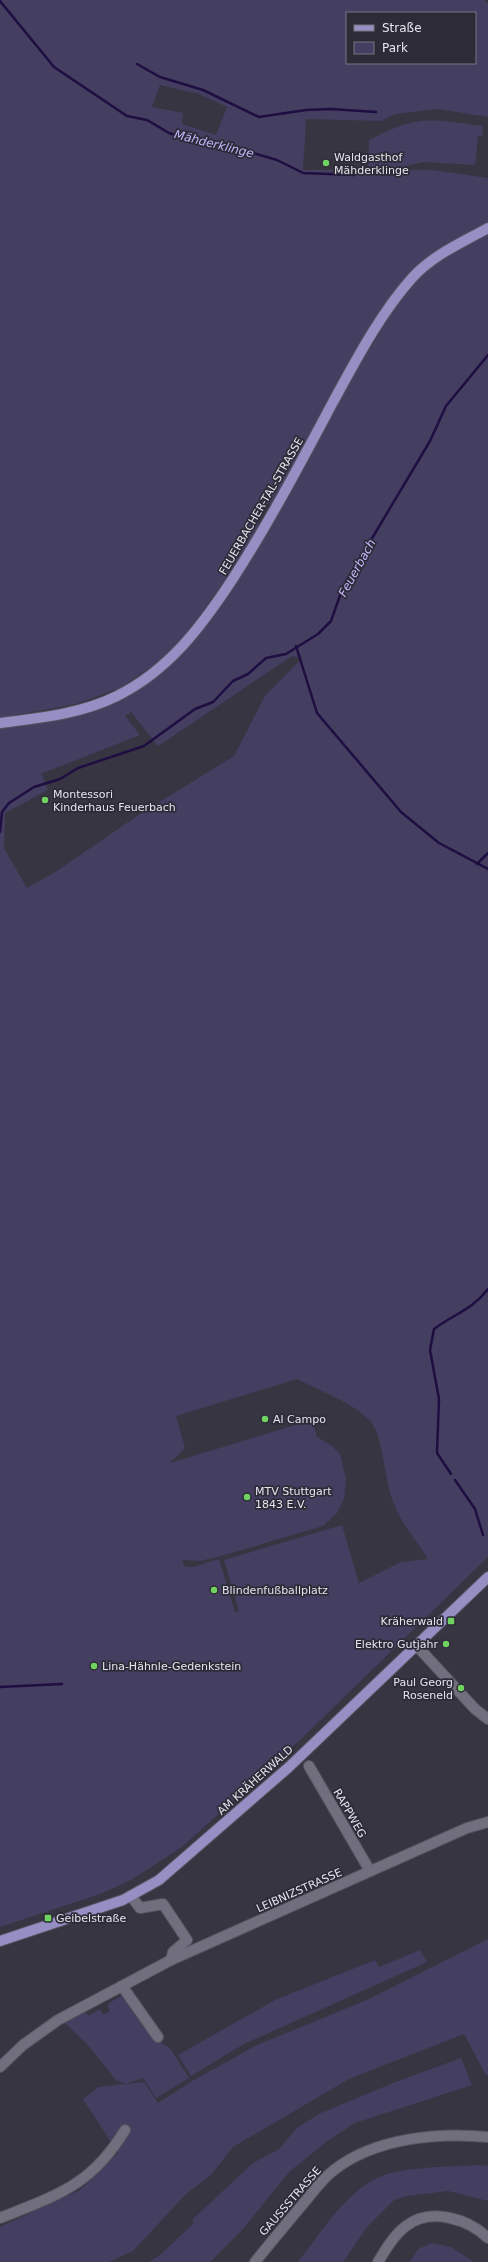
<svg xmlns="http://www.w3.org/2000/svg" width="488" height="2262" font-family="'DejaVu Sans',sans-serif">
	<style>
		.green { fill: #443e60; fill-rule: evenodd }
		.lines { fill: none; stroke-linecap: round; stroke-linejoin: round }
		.stream { stroke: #1e0e42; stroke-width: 2.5 }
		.minor-casing { stroke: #56545f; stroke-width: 12 }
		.major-casing { stroke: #56545f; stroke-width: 12 }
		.minor { stroke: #716f7e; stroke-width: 10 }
		.major { stroke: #978ec4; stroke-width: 10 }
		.poi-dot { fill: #70d35f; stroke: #2d2b38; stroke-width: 1.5 }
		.labels { text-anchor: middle; stroke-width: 3.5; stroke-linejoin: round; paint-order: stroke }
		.poi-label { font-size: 11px; fill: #e5e5ed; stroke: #2d2b38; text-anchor: start }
		.street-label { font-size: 11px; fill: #e5e5ed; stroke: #2d2b38 }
		.water-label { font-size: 12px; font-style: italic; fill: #c2b7fd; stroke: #2d2b38 }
	</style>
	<rect width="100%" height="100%" fill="#373542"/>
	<g class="green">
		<path d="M0 0H484L488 3V117L438 109 395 114 381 121 306 119 303 170H368L369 140C418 114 431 119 483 126L482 136H478L475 165 424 162 388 170H432L488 178V222L436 251 410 275 273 503 257 506 253 516 260 526 235 566 175 650 154 665 120 688 76 704 0 718ZM347 13H475V63H347ZM160 85 199 94 227 107 216 135 182 124 183 113 152 107Z"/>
		<path d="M488 232V1557L300 1740 182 1847 131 1880 100 1894 0 1927V726C40 720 88 718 125 698 146 686 164 669 182 653L393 311 415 281 441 258ZM292 656 302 658 265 696 234 756 140 814 57 871 27 888 4 848 5 813 48 790 42 774 28 779 140 735 125 716 131 712 158 746ZM297 1379C318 1390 356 1404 371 1422 384 1439 384 1482 394 1504 401 1523 417 1541 428 1559L401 1562 359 1583 342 1525 224 1560 239 1611 235 1612 219 1559 193 1567H185L182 1560 200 1561 221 1556 323 1526 337 1513 344 1499 346 1479 340 1454 332 1446 317 1437 312 1420 170 1463 185 1448 176 1416Z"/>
		<polygon points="488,1939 488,2074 486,2075 464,2034 349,2079 233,2147 211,2175 186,2194 133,2251 109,2262 0,2262 0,2227 80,2190 118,2153 83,2099 99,2087 144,2082 158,2103 192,2081 257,2045 367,2000"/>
		<polygon points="420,1950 427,1962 244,2044 191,2076 178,2055 275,2000 375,1960 379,1967"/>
		<polygon points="123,1995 161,2043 170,2048 189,2078 156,2098 143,2078 126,2084 116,2080 88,2045 65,2023 86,2012 88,2016 100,2009 103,2015 110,2011 107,2006 109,2005 109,2003"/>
		<polygon points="461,2058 472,2085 355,2123 329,2140 289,2172 243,2229 210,2262 149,2262 160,2255 194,2223 192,2220 253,2163 279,2149 297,2128 319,2114 393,2083"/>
		<path d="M479 2165 488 2166V2201L448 2191 407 2196 394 2200 367 2227 343 2262H298C321 2233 343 2195 377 2178 402 2166 451 2167 479 2165Z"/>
		<polygon points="432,2243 451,2247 474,2262 410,2262 418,2249"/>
	</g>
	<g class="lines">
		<g class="stream">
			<polyline points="0,1 54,67 127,116 147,120 169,133 192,140 223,144 277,160 303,173 354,175"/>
			<polyline points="137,64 160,77 203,90 259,117 306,110 331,109 376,112"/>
			<polyline points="296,646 317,713 401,812 439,843 488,869"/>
			<polyline points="0,832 2,812 9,803 34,787 60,779 78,768 144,746 195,709 213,702 233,681 248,674 266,658 286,654 318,634 331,621 343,587 430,441 446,406 488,355"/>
			<polyline points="477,864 488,853"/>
			<path d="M451 1474 437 1453 439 1399 430 1350 434 1329C454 1314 472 1310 488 1289"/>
			<polyline points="455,1480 475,1509 483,1535"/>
			<polyline points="0,1687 62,1684"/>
		</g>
		<g class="minor-casing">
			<g id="minor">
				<polyline points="416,1645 475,1709 488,1719"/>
				<polyline points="309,1766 370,1871"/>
				<polyline points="131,1896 140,1908 163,1904 187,1940 173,1952 171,1960"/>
				<polyline points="122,1986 158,2037"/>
				<polyline points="0,2067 23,2045 58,2020 171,1960 467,1828 488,1822"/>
				<path d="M0 2218C57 2195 91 2186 125 2130"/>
				<path d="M255 2262C271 2242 287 2223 303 2204 313 2192 322 2179 334 2170 375 2138 438 2132 488 2137"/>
				<path d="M378 2262C386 2249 394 2235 406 2226 431 2207 468 2219 488 2238"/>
			</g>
		</g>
		<g class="major-casing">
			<g id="major">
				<path d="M0 723C39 718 81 714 117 696 169 670 201 627 232 580 269 523 301 462 333 402 356 360 380 314 412 278 433 255 461 243 488 228"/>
				<polyline points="0,1941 123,1900 159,1880 289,1767 488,1577"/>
			</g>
		</g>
		<use href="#minor" class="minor"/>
		<use href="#major" class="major"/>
	</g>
	<g class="poi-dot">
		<circle cx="326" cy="163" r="4"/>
		<circle cx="45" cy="800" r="4"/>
		<circle cx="265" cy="1419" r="4"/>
		<circle cx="247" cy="1497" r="4"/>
		<circle cx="214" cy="1590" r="4"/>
		<rect x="447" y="1617" width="8" height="8" rx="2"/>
		<circle cx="446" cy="1644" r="4"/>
		<circle cx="94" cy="1666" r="4"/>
		<circle cx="461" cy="1688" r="4"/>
		<rect x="44" y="1914" width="8" height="8" rx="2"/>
	</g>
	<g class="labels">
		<g class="poi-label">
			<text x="334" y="161">Waldgasthof<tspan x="334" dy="13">Mähderklinge</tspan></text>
			<text x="53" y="798">Montessori<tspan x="53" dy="13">Kinderhaus Feuerbach</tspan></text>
			<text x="273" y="1423">Al Campo</text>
			<text x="255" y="1495">MTV Stuttgart<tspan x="255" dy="13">1843 E.V.</tspan></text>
			<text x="222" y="1594">Blindenfußballplatz</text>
			<text x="443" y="1625" text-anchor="end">Kräherwald</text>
			<text x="438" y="1648" text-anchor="end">Elektro Gutjahr</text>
			<text x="102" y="1670">Lina-Hähnle-Gedenkstein</text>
			<text x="453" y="1686" text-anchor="end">Paul Georg<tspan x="453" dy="13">Roseneld</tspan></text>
			<text x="56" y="1922">Geibelstraße</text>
		</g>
		<g class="street-label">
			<text transform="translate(261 506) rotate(-60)" y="4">FEUERBACHER-TAL-STRASSE</text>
			<text transform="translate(255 1780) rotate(-42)" y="4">AM KRÄHERWALD</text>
			<text transform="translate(350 1813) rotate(60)" y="4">RAPPWEG</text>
			<text transform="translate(299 1890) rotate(-24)" y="4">LEIBNIZSTRASSE</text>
			<text transform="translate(290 2201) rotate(-49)" y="4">GAUSSSTRASSE</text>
		</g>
		<g class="water-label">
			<text transform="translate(214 144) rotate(14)" y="4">Mähderklinge</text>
			<text transform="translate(357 568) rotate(-61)" y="4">Feuerbach</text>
		</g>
	</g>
	<rect x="346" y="12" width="130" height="52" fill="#2d2b38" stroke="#777580"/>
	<rect x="354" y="25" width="20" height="6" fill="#978ec4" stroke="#777580"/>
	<text x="382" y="32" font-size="12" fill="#e5e5ed">Straße</text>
	<rect x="354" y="42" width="20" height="12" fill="#443e60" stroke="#777580"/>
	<text x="382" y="52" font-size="12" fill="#e5e5ed">Park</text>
</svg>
